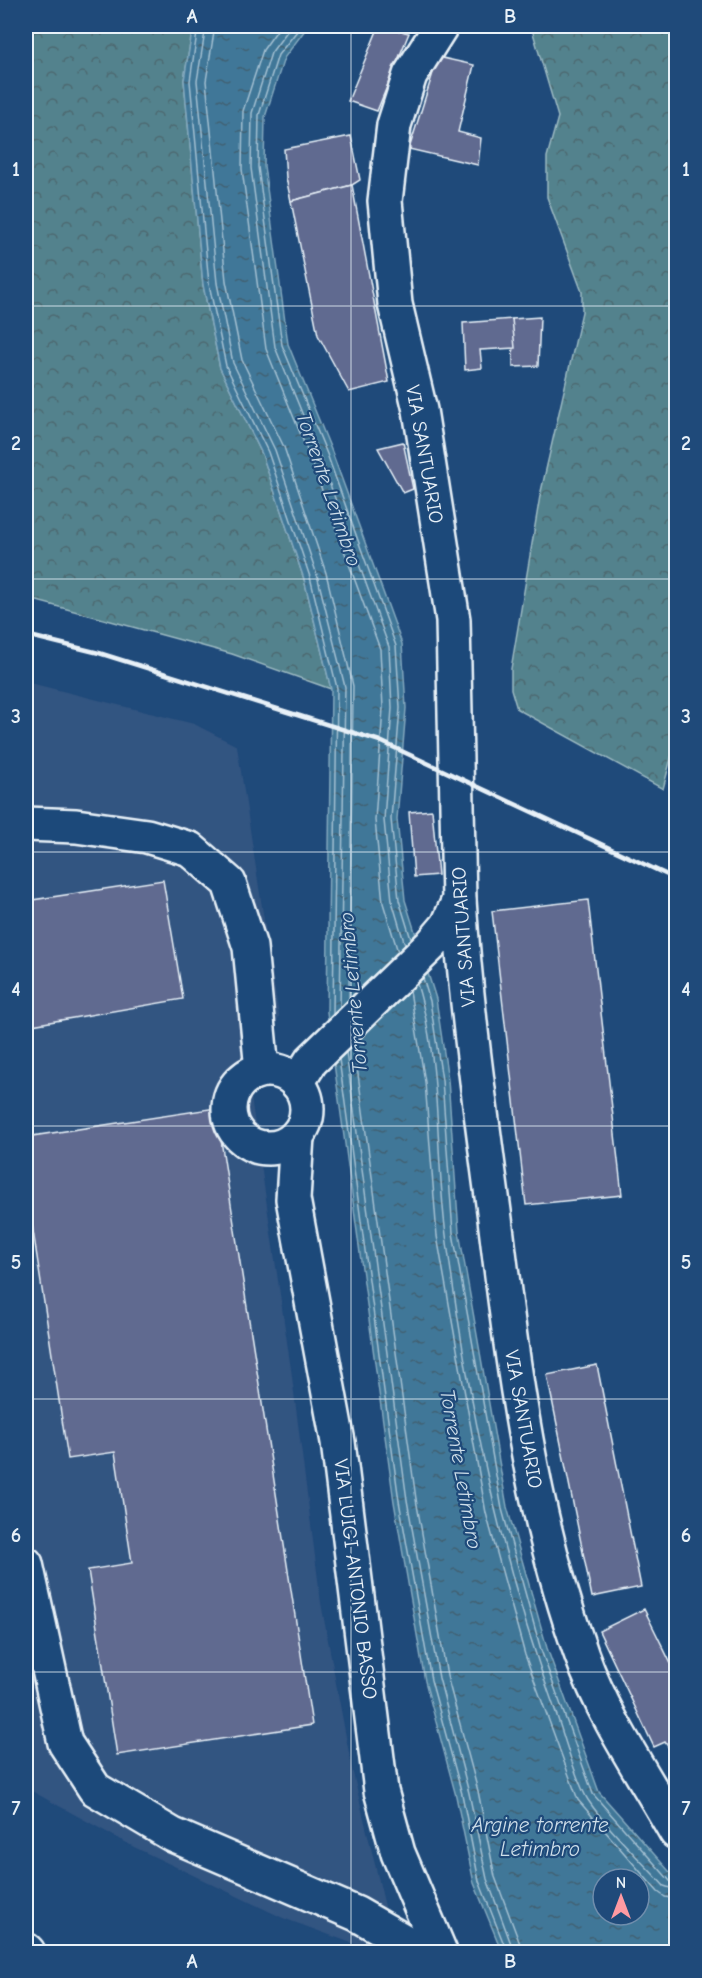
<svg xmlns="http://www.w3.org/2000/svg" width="702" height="1978" font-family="'Comic Neue',sans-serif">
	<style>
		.built { fill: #335481 }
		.forest { fill: url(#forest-crowns); stroke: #9dbac2; stroke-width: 1.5 }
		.water { fill: url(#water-ripples); stroke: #83a8be; stroke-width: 1.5; fill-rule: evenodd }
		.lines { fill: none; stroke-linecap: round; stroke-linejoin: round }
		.shore { stroke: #a4c0d2; stroke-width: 1.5 }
		.building { fill: #616a90; stroke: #e8f1f8; stroke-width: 1.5 }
		.minor-casing { stroke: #e8f1f8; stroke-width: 38 }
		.major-casing { stroke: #e8f1f8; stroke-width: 38 }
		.minor { stroke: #1f4a7a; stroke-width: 33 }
		.major { stroke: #1f4a7a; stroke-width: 33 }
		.rail { stroke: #e8f1f8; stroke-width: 4.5 }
		.grid { fill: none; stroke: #e8f1f8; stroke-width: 1.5; stroke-opacity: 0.55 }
		.labels { text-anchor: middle; stroke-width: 4.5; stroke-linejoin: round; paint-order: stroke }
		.street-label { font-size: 20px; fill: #e8f1f8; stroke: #1f4a7a }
		.water-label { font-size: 21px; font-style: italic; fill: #cfdfea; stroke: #1f4a7a }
		.neatline { fill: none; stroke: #e8f1f8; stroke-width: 2 }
		.grid-label { font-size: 20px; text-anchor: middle; font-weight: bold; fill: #e8f1f8 }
	</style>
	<defs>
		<pattern id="forest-crowns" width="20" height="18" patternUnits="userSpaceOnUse" patternTransform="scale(1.5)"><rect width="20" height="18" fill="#52828d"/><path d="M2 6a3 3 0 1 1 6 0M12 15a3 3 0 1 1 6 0" fill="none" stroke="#4d686f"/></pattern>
		<pattern id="water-ripples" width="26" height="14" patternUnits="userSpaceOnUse" patternTransform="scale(1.5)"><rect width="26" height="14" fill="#3f7798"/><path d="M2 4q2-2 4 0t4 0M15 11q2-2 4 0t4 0" fill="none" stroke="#426071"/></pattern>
	</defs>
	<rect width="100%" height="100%" fill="#1f4a7a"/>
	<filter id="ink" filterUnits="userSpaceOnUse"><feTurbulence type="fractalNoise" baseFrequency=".0167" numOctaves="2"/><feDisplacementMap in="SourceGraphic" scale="12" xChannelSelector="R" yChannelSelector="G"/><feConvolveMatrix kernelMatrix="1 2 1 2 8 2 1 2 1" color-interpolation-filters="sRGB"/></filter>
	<g filter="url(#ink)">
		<polygon class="built" points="26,682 194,724 237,746 279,1016 251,1097 291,1369 321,1603 352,1769 396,1952 376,1952 283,1918 134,1847 28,1789 26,1783"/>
		<g class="forest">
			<polygon points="26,26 193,26 184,80 203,285 220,368 262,454 304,579 331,689 232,654 26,598"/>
			<polygon points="531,26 676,26 676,739 663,789 517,709 511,689 511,669 540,496 582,312 582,292 547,197 547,157 558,117"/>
		</g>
		<path class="water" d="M193 26H308L284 58 265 117 264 166 288 344 332 452 402 644 406 708 397 819 405 900 436 999 448 1080 459 1232 507 1507 547 1648 599 1792 676 1879V1952H502L474 1883 456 1796 425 1681 394 1502 327 1012 331 689 304 579 262 454 220 368 203 285 184 80ZM603 1879H639V1915H603Z"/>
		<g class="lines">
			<g class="shore">
				<polyline points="198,26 190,81 209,284 226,366 268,452 310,577 337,688 333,1015"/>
				<polyline points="206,26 197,81 217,283 233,363 275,450 317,575 345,687 340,1008"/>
				<polyline points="215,26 206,81 226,281 242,360 284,447 326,573 353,686 349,999"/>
				<polyline points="280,26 263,50 243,111 242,169 266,349 311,460 380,649 383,708 375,820 383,903 398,952"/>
				<polyline points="291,26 271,53 252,113 251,168 275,347 320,457 389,647 392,708 384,820 392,901 405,945"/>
				<polyline points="301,26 278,55 259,115 258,167 282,345 327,454 396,646 400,708 391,819 399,900 411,939"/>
				<polyline points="423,978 430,1001 442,1080 453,1233 502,1509 541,1650 593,1794 670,1881 676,1883"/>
				<path d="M417 984C442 1065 435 1152 446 1235 467 1396 499 1557 555 1710 563 1732 576 1782 588 1800 609 1831 639 1858 664 1886L676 1890"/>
				<polyline points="410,991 425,1082 437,1236 486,1513 525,1655 578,1800 658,1892 665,1897 676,1899"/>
				<polyline points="354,1045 416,1499 447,1676 478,1791 495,1877 523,1952"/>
				<polyline points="346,1052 407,1500 439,1678 469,1793 487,1879 514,1952"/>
				<polyline points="339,1059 399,1501 431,1680 462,1794 479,1881 507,1952"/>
			</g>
		</g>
		<g class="building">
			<polygon points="379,26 409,33 377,111 348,101"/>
			<polygon points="438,57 474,65 458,132 481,138 478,165 409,149"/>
			<polygon points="351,136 360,180 352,185 291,201 286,178 284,149"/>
			<polygon points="352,185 389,382 349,392 318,335 291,201"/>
			<polygon points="540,317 538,366 513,367 512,319"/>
			<polygon points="512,319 515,348 480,350 482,368 465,370 463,323"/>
			<polygon points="403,442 413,489 403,493 378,448"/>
			<polygon points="432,810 438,875 414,877 409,812"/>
			<polygon points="163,880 183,999 26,1026 26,901"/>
			<polygon points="588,900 622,1195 526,1205 492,911"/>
			<polygon points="216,1108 312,1725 117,1755 88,1570 132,1563 115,1452 68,1459 26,1185 26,1137"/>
			<polygon points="597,1365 641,1587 592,1597 547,1375"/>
			<polygon points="644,1609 676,1674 676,1759 665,1742 654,1747 599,1631"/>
		</g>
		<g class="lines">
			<g class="minor-casing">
				<g id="minor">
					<polyline points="26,824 76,826 147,836 190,849 229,883 250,947 262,1070"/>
					<path d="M459 900C466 1007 481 1113 495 1219 513 1367 531 1515 582 1656 604 1718 644 1775 676 1832"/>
					<polyline points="26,1564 65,1743 95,1789 173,1835 357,1914 423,1952"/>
					<polyline points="26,1950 28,1952"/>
				</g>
			</g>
			<g class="major-casing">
				<g id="major">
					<circle cx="268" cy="1109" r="39"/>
					<polyline points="297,1083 311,1061 431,945 448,925 459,900 453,620 420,410 395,304 385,201 394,125 410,75 441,26"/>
					<polyline points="297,1136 293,1199 338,1442 381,1791 398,1853 440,1952"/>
				</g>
			</g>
			<use href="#minor" class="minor"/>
			<use href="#major" class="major"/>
			<polyline class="rail" points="26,635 99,653 380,741 676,879"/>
		</g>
	</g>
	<path class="grid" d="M351 26V1952M26 306H676M26 579H676M26 852H676M26 1126H676M26 1399H676M26 1672H676"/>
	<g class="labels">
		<g class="street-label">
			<text transform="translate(425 454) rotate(80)" y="7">VIA SANTUARIO</text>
			<text transform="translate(463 937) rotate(-94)" y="7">VIA SANTUARIO</text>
			<text transform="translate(524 1419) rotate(80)" y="7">VIA SANTUARIO</text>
			<text transform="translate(356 1579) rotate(83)" y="7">VIA LUIGI ANTONIO BASSO</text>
		</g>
		<g class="water-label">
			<text transform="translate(329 489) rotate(71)" y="7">Torrente Letimbro</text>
			<text transform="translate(353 993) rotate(-95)" y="7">Torrente Letimbro</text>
			<text transform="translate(461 1469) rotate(80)" y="7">Torrente Letimbro</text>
			<text x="540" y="1832">Argine torrente<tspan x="540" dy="24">Letimbro</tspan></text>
		</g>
	</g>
	<rect width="702" height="1978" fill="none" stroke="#1f4a7a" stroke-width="66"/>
	<g transform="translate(621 1897)"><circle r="28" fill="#1f4a7a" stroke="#6f8dac" stroke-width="1.5"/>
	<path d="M0-4.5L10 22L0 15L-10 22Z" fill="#ff9aa2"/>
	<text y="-9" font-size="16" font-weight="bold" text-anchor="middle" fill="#e8f1f8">N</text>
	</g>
	<rect x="33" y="33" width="636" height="1912" class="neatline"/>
	<g class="grid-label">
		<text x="192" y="23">A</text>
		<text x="510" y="23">B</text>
		<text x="16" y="176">1</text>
		<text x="686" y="176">1</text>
		<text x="16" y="450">2</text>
		<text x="686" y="450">2</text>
		<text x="16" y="723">3</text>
		<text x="686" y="723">3</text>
		<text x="16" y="996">4</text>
		<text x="686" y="996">4</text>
		<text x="16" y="1269">5</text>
		<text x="686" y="1269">5</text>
		<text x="16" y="1542">6</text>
		<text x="686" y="1542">6</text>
		<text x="16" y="1815">7</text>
		<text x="686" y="1815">7</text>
		<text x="192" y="1968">A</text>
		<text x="510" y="1968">B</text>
	</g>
</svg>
